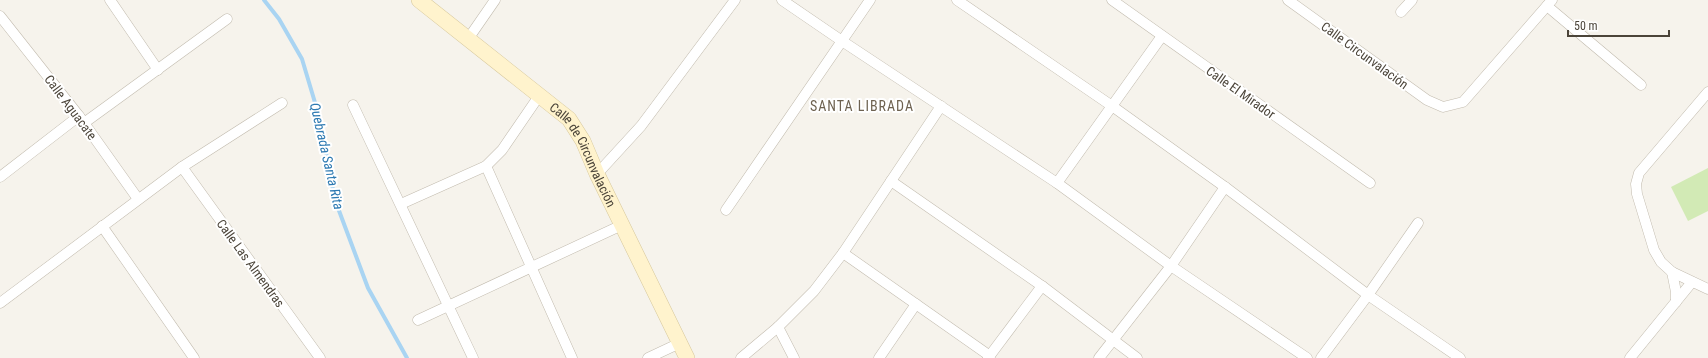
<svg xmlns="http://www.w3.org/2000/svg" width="1708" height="358" font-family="'Roboto Condensed',sans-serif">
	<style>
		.green { fill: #d2eab5 }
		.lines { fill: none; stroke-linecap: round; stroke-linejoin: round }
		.stream { stroke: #a9d4f2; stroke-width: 4 }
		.street-casing { stroke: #c2bbae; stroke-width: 11 }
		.secondary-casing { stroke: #d6c79b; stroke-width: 16 }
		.street { stroke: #fff; stroke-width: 10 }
		.secondary { stroke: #fff3cd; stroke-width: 15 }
		.labels { text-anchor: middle; stroke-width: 4; stroke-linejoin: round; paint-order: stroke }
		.street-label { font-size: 13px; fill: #4b4439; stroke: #fff }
		.neighbourhood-label { font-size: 14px; letter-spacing: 1px; fill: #6e6250; stroke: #fff }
		.water-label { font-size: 14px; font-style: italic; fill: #2e7ab2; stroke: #fff }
	</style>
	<rect width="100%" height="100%" fill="#f6f3ec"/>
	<polygon class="green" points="1708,168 1708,211 1688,221 1671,187"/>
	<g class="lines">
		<polyline class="stream" points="264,0 279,19 302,59 319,116 335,200 368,288 407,358"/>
		<g class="street-casing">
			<g id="street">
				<polyline points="110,0 158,70"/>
				<polyline points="782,0 842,41 1057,183 1171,266 1307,358"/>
				<polyline points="957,0 1112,106 1225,187 1368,295 1460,358"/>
				<polyline points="1112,0 1370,183"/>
				<polyline points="1288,0 1427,100 1443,107 1463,102 1552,0"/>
				<polyline points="1547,6 1641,85"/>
				<polyline points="1401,12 1412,0"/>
				<polyline points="0,16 79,116 138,199"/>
				<polyline points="468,39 495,0"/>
				<polyline points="1708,92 1639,173 1636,184 1637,194 1654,250 1661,262 1672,272 1708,289"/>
				<polyline points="353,105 473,358"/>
				<polyline points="84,123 227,19"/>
				<polyline points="486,166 572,358"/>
				<polyline points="182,167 320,358"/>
				<polyline points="597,174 641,126 735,0"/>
				<polyline points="0,177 79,116"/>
				<polyline points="891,181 1042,286 1137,358"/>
				<polyline points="1057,183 1162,36"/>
				<polyline points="401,204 486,166 502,150 539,96"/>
				<polyline points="726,210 870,0"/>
				<polyline points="102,226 194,358"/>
				<polyline points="843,253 990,356"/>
				<polyline points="1672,272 1676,292 1676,302"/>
				<polyline points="0,303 182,167 282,103"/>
				<polyline points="418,320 622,225"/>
				<polyline points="778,327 794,358"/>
				<polyline points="648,358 680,343"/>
				<polyline points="741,358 778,327 814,291 843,253 941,106"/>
				<polyline points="879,358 916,304"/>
				<polyline points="988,358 1042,286"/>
				<polyline points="1099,358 1171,266 1225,187"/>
				<polyline points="1321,358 1368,295 1418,223"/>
				<polyline points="1630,358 1692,282"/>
			</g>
		</g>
		<g class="secondary-casing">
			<g id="secondary">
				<path id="s1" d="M419 0 569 119 583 141 597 174 687 358"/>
			</g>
		</g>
		<use href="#street" class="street"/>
		<use href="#secondary" class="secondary"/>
	</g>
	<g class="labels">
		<g class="street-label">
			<text transform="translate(1365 55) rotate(36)" y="5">Calle Circunvalación</text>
			<text transform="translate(1241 92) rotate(35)" y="5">Calle El Mirador</text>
			<text transform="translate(71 107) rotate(53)" y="5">Calle Aguacate</text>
			<text dy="5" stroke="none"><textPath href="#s1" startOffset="229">Calle de Circunvalación</textPath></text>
			<text transform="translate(251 263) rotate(54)" y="5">Calle Las Almendras</text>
		</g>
		<g class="neighbourhood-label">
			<text x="862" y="111">SANTA LIBRADA</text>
		</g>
		<g class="water-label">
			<text transform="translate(327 156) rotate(77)" y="5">Quebrada Santa Rita</text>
		</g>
	</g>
	<path d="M1568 30v6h101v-6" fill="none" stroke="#4b4439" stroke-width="2"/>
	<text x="1574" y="30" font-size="12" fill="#4b4439" stroke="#ffffff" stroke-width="3" paint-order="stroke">50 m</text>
</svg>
